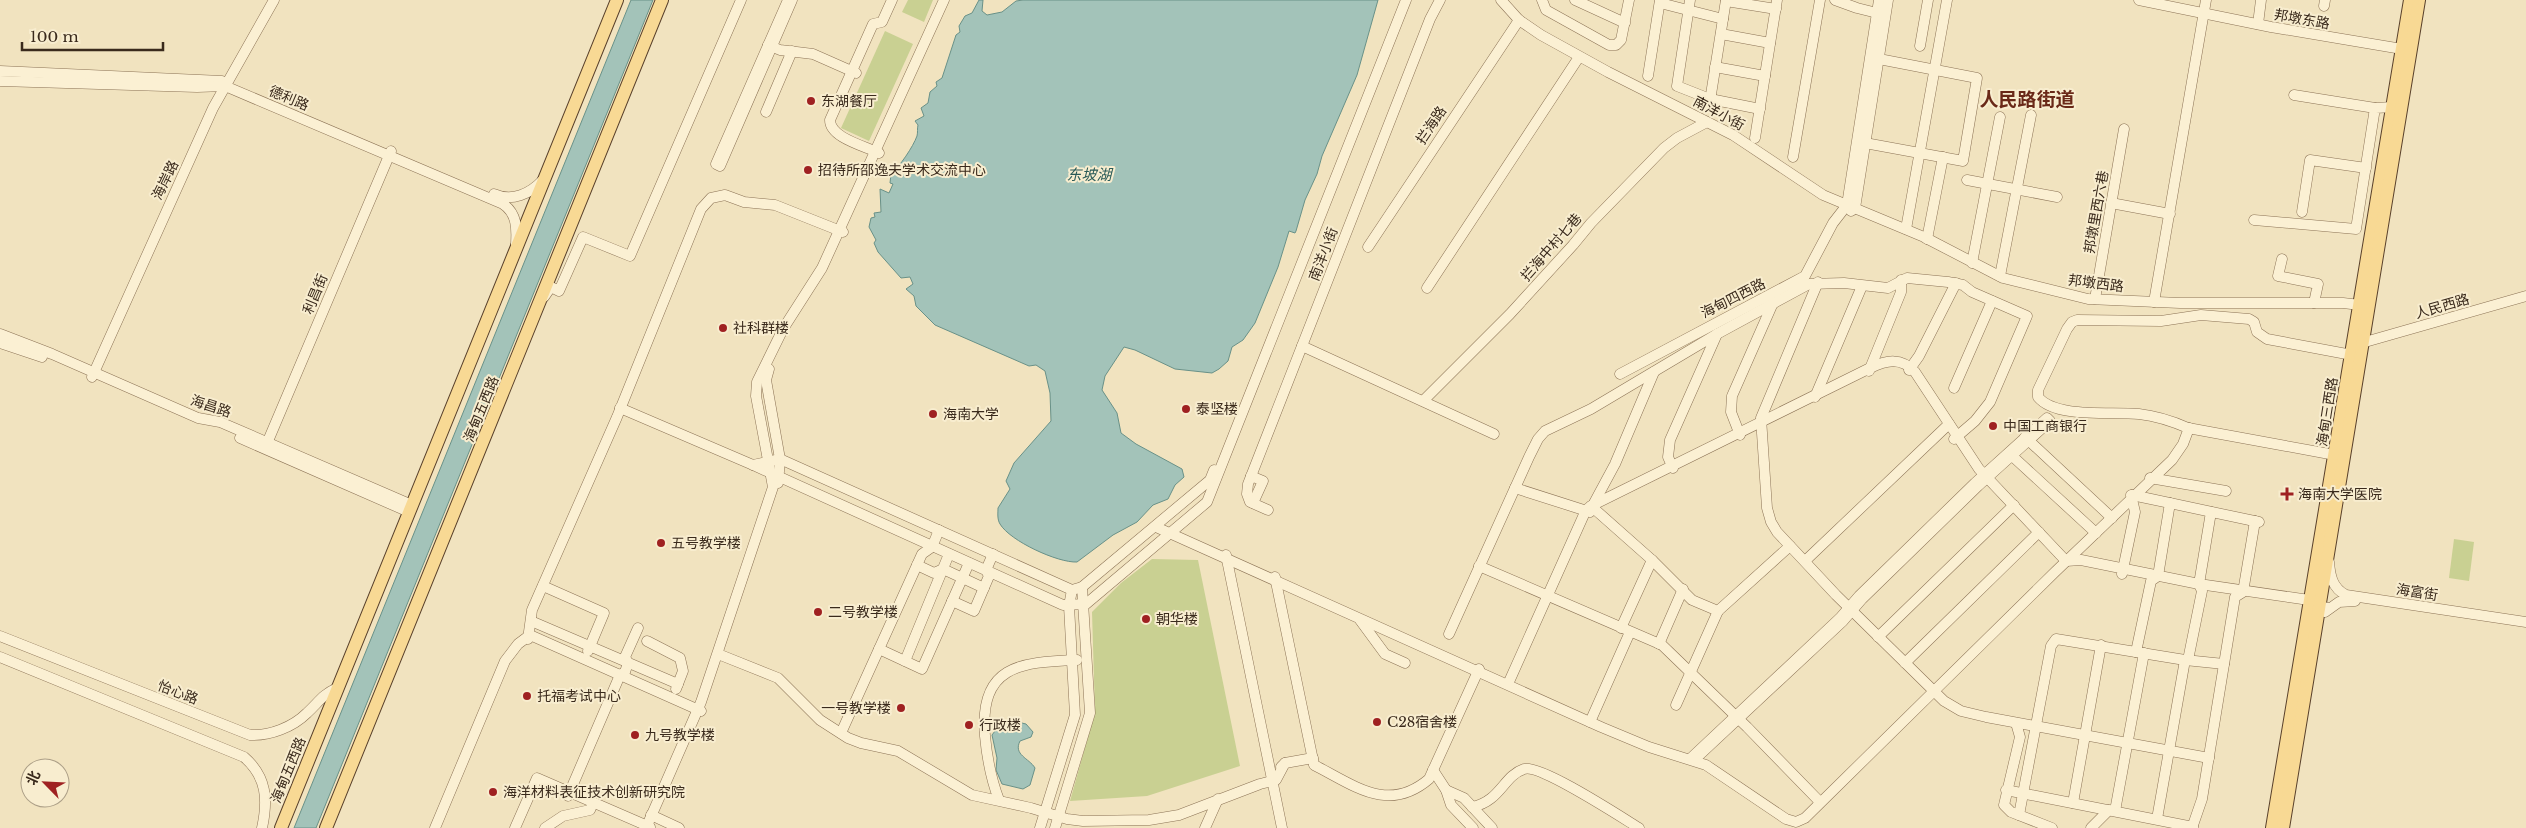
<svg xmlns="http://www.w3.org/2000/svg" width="2526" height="828" font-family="'Libre Baskerville','Noto Sans SC',serif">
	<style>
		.green { fill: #c9d092 }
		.water { fill: #a3c3b9; stroke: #699188 }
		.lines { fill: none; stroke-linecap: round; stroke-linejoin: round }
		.minor-casing { stroke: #8c7356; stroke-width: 11 }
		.major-casing { stroke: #59402b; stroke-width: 14 }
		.minor { stroke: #fbf0d3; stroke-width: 10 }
		.major { stroke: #f8d994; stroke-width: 12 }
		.poi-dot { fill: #9f2121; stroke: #f8edcf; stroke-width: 2 }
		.labels { text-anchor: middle; stroke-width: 4; stroke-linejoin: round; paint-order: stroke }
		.street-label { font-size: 14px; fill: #3a2a1c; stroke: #f8edcf }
		.poi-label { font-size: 14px; fill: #3a2a1c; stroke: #f8edcf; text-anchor: start }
		.water-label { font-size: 15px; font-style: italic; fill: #2a5b58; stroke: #f8edcf }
		.district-label { font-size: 19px; font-weight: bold; fill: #6a2918; stroke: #f8edcf }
	</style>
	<rect width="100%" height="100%" fill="#f1e3bf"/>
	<g class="green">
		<polygon points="908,0 933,0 924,22 902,12"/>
		<polygon points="885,31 913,44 869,141 841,128"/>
		<polygon points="2454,539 2474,542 2469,581 2449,578"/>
		<polygon points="1152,559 1198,560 1240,766 1147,796 1070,801 1095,712 1092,612 1121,583"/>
	</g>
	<g class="water">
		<polygon points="631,0 653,0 316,828 294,828"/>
		<path d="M979 0H983L982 11 987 15 1002 12 1016 1 1023 0H1378L1357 75 1322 156 1317 174 1305 200 1296 231 1295 233 1289 231 1278 267 1255 323 1243 340 1232 347 1228 361 1219 369 1212 373 1175 369 1135 350 1124 347 1105 376 1102 390 1117 413 1121 433 1136 444 1182 469 1184 477 1175 485 1168 499 1153 505 1137 522 1113 535 1077 562C1058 563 1010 541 1000 524 997 519 998 513 998 508L1010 489 1006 481 1014 463 1051 421 1050 393 1045 371 1036 365 1029 366 935 325 916 306 914 296 906 289 913 284 910 277 901 278 878 252 874 243 876 240 869 227 871 218 875 217 874 213 881 212 880 189 889 193 893 184 890 183 891 174C900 166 913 147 917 136 918 132 917 129 918 125L915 121 924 116 921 108 928 103 930 92 937 86 936 82 942 78 956 35 960 32 959 26 965 16 972 13Z"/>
		<path d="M1009 720 1026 724 1033 732 1031 737 1020 741C1013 755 1029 758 1035 768L1030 785 1023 789 1002 784 996 770 997 758 992 735 998 727Z"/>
	</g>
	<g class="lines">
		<g class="minor-casing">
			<g id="minor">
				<polyline points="788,0 716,164 720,166 792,0"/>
				<polyline points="1501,0 1519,20 1541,35 1608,72 1733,135 1823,195 1924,237 2003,278 2088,299 2180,303 2343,303 2360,305"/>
				<polyline points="1542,0 1546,10 1609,45 1616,45 1621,40 1629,0"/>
				<polyline points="1575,0 1625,23"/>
				<polyline points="1690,0 1677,86 1710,99 1760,109"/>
				<polyline points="1835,0 1857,8 1877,13"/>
				<polyline points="2139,0 2271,27 2402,49"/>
				<polyline points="1726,1 1776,9"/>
				<polyline points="1660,3 1723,19"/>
				<polyline points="2324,6 2325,0"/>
				<polyline points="2258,24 2261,0"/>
				<polyline points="1721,34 1770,43"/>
				<polyline points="768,45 780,50 813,54 856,73"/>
				<polyline points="1920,46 1928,0"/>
				<polyline points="1715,67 1765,76"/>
				<polyline points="0,71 222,81"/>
				<polyline points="1648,76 1660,0"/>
				<path d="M0 81 197 87 225 86 503 204C517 213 517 229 516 244"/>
				<polyline points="2294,95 2375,108"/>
				<polyline points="1709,107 1726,0"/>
				<polyline points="766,112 792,51"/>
				<polyline points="1755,138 1777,0"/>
				<polyline points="1865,143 1963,161 1977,78 1879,59"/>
				<path d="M879 153C865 146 830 138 830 120L873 24 882 22 892 0"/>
				<polyline points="1793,157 1820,0"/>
				<polyline points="1967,180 2057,197"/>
				<path d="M494 194C512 202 530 194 543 180"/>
				<polyline points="2111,203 2170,214"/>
				<polyline points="1851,211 1855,208 1888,0"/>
				<polyline points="2302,212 2310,160 2366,168"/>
				<polyline points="2254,220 2356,229 2375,108 2393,107"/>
				<polyline points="1906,229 1947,0"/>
				<polyline points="1927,239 1943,157"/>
				<polyline points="1368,247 1519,20"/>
				<polyline points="2282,259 2278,276 2318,284 2314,303"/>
				<polyline points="1972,263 2000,117"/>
				<polyline points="2000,276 2031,115"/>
				<polyline points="1818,282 1761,418 1767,508 1771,522 1777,532 1836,595 1944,701 1961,711 1986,717 2209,758"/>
				<polyline points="1427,288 1579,57"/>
				<polyline points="544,297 551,287 559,291 583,237 630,256 741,0"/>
				<polyline points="2095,299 2124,129"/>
				<polyline points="2154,302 2206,0"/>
				<polyline points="0,334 52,354 198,418 220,422 412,505"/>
				<polyline points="2365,342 2526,296"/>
				<polyline points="0,343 42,357"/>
				<polyline points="1302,346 1494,434"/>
				<polyline points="769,369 766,380 780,459 778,483"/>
				<polyline points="1909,370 1919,356 1956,283"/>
				<polyline points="1869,371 1901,292 1901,280"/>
				<polyline points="1620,374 1805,276 1833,223 1847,205 1879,0"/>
				<polyline points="92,377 213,108 274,0"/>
				<polyline points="1954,388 1992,301"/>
				<polyline points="1815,397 1862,286"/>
				<polyline points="1424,400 1510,314 1573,245 1591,223 1664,148 1677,138 1707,122"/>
				<polyline points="620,408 753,465 1063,605 1086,604 1207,502 1406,0"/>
				<polyline points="1740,435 1731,412 1732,396 1773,303"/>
				<polyline points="2025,437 2112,518"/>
				<polyline points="240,438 409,512"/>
				<polyline points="265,448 391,151"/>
				<polyline points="2009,453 2096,533"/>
				<path d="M2335 455 2188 428C2172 421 2157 416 2139 414 2113 411 2056 419 2038 397V390L2067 329 2072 322 2077 320 2161 321 2201 315 2249 319 2254 322 2257 332 2267 339 2352 355"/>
				<polyline points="753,465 780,459 1072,590 1082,587 1210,480 1214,470"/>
				<polyline points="1673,468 1668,457 1670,440 1717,334"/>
				<polyline points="1251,476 1263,481 1253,503"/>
				<polyline points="2150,478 2226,491"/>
				<polyline points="1515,488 1590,512"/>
				<polyline points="2132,495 2259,522"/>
				<polyline points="1594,503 1615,464 1654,372"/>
				<polyline points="1591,506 1652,560 1621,628"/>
				<polyline points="1268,510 1250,502 1247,494 1248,484 1430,19 1440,0"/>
				<polyline points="1156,527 1601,727 1649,747 1706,765 1786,819 1796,822 1805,818 2056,571 2172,460 2183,444 2189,428"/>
				<polyline points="1226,555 1282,828"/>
				<polyline points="1652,560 1692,600 1718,611 1790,546"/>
				<polyline points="1805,561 1949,424"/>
				<path d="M2329 562C2330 575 2332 588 2346 595L2526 622"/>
				<polyline points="917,565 934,573 943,569 984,588"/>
				<polyline points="1479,566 1662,645 1747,727 1820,802"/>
				<polyline points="2122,574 2135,512 2131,495"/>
				<path d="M1275 577 1314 765C1354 785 1388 814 1429 779L1479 669"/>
				<polyline points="543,586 604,613 588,651"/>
				<polyline points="952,601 974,611 989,576 986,570 993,554"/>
				<polyline points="2313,606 2329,608"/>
				<polyline points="2325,612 2339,602 2355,601"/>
				<polyline points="1360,620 1385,654 1405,663"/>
				<polyline points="531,621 678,684"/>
				<polyline points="1449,634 1529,457 1538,439 1545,431 1591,409 1717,334 1809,284 1844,283 1888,288 1907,278 1948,282 1963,285 1972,292 2027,316 1990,402 1975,421 1954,439"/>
				<path d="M0 636 250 735C270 736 293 727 307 713 319 702 322 695 337 688"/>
				<polyline points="1878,637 2014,505"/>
				<polyline points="528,639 532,610 617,417 701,209 711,198 725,195 744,202 775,205 843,232"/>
				<polyline points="647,641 680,658 683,671 676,689"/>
				<polyline points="1659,644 1683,589"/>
				<polyline points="879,649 922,669 969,563"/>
				<polyline points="2136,652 2151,581 2158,576 2170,503"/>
				<polyline points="718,654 778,678 820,720 848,738 861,743 898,751 972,795 1031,808 1067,819 1083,821 1149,820 1179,815 1260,784 1276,780 1285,763"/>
				<path d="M0 657 244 757C267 777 268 800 262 828"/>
				<polyline points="2188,660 2202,591 2199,584 2211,512"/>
				<polyline points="905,661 949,554"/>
				<polyline points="1905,663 2039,532"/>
				<path d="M1508 684 1586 510 1591 506 1870 368C1887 360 1901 357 1915 372L1979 469 2066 561 2081 560 2199 584 2316 601"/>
				<polyline points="1676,705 1718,611"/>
				<polyline points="1590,722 1630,632"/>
				<polyline points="2016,723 2020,737 2004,805 2011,812 2052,828"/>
				<polyline points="841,733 922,554 932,547 939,530"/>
				<polyline points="1690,759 1840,618 1859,596 1975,483 2047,418 2050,421 1978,486 1862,599 1843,621 1694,760"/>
				<polyline points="1281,767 1285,763 1313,758"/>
				<polyline points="1433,770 1446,790 1451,805 1473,828"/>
				<polyline points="1446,790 1464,798 1492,828"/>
				<polyline points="2006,790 2193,827"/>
				<polyline points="568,796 620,675 625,672 628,663 625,657 638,628"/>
				<path d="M999 800C991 779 987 758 985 736 979 666 1019 662 1077 660"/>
				<polyline points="2073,803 2101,645"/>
				<path d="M1472 807C1501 801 1503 776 1524 769 1540 764 1621 817 1639 828"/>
				<polyline points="2115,811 2144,653"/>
				<polyline points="651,815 679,828"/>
				<polyline points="2019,815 2051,646 2056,639 2185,660 2224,664"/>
				<polyline points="2157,819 2185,660"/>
				<polyline points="435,828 505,661 518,644 530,635 701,711"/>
				<polyline points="515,828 537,778 650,827"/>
				<polyline points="545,828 563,816 590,810 593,803"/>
				<polyline points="646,828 701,702 773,487 756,396 757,382 783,329 822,268 944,0"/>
				<polyline points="1040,828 1075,715 1069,606 1072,590"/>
				<polyline points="1055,828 1090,713 1082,587"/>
				<polyline points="1205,828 1218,799"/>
				<polyline points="2091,828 2109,810"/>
				<polyline points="2192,828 2202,799 2235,597 2243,592 2255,521"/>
			</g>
		</g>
		<g class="major-casing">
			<g id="major">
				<polyline points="281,828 617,0"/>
				<polyline points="326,828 662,0"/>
				<polyline points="2272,828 2410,0"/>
				<polyline points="2283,828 2419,0"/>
			</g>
		</g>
		<use href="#minor" class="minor"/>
		<use href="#major" class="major"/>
	</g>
	<g class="poi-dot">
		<circle cx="811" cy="101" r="5"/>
		<circle cx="808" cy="170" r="5"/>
		<circle cx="723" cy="328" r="5"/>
		<circle cx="1186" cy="409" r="5"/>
		<circle cx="933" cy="414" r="5"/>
		<circle cx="1993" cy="426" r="5"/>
		<path d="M2284.5 486.5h5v5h5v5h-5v5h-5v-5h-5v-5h5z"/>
		<circle cx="661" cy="543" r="5"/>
		<circle cx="818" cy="612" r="5"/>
		<circle cx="1146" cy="619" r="5"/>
		<circle cx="527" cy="696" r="5"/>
		<circle cx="901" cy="708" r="5"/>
		<circle cx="1377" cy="722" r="5"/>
		<circle cx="969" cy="725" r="5"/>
		<circle cx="635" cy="735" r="5"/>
		<circle cx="493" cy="792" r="5"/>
	</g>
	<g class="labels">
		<g class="street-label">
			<text transform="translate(2302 19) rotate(10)" y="5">邦墩东路</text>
			<text transform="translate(289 98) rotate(23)" y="5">德利路</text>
			<text transform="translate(1719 113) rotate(28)" y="5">南洋小街</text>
			<text transform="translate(1431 125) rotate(-56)" y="5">拦海路</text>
			<text transform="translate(165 180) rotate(-64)" y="5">海岸路</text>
			<text transform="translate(2096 212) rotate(-80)" y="5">邦墩里西六巷</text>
			<text transform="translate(1551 247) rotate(-49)" y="5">拦海中村七巷</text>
			<text transform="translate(1323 254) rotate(-69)" y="5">南洋小街</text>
			<text transform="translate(2096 283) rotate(7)" y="5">邦墩西路</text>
			<text transform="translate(315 294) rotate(-67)" y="5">利昌街</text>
			<text transform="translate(1733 298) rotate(-27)" y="5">海甸四西路</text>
			<text transform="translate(2442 306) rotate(-16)" y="5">人民西路</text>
			<text transform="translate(211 406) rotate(18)" y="5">海昌路</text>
			<text transform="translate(481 409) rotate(-68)" y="5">海甸五西路</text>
			<text transform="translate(2327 412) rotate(-81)" y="5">海甸三西路</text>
			<text transform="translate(2417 592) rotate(9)" y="5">海富街</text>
			<text transform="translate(178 692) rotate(21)" y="5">怡心路</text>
			<text transform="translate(288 770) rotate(-68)" y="5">海甸五西路</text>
		</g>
		<g class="poi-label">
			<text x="821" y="106">东湖餐厅</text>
			<text x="818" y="175">招待所邵逸夫学术交流中心</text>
			<text x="733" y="333">社科群楼</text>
			<text x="1196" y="414">泰坚楼</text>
			<text x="943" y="419">海南大学</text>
			<text x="2003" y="431">中国工商银行</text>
			<text x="2298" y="499">海南大学医院</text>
			<text x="671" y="548">五号教学楼</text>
			<text x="828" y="617">二号教学楼</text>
			<text x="1156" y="624">朝华楼</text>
			<text x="537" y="701">托福考试中心</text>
			<text x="891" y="713" text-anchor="end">一号教学楼</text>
			<text x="1387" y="727">C28宿舍楼</text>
			<text x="979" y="730">行政楼</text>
			<text x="645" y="740">九号教学楼</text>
			<text x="503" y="797">海洋材料表征技术创新研究院</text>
		</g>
		<g class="water-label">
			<text x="1089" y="180">东坡湖</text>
		</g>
		<g class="district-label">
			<text x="2027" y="106">人民路街道</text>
		</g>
	</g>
	<g transform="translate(45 783) rotate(294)"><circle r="24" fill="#f8edcf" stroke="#ac9f87"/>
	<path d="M0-4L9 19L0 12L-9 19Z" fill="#9f2121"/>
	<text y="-8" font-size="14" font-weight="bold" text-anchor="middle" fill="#3a2a1c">北</text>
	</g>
	<path d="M22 42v8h141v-8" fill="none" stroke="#3a2a1c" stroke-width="2.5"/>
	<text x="30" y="42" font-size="15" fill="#3a2a1c" stroke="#f8edcf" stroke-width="4" paint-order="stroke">100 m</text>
</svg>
